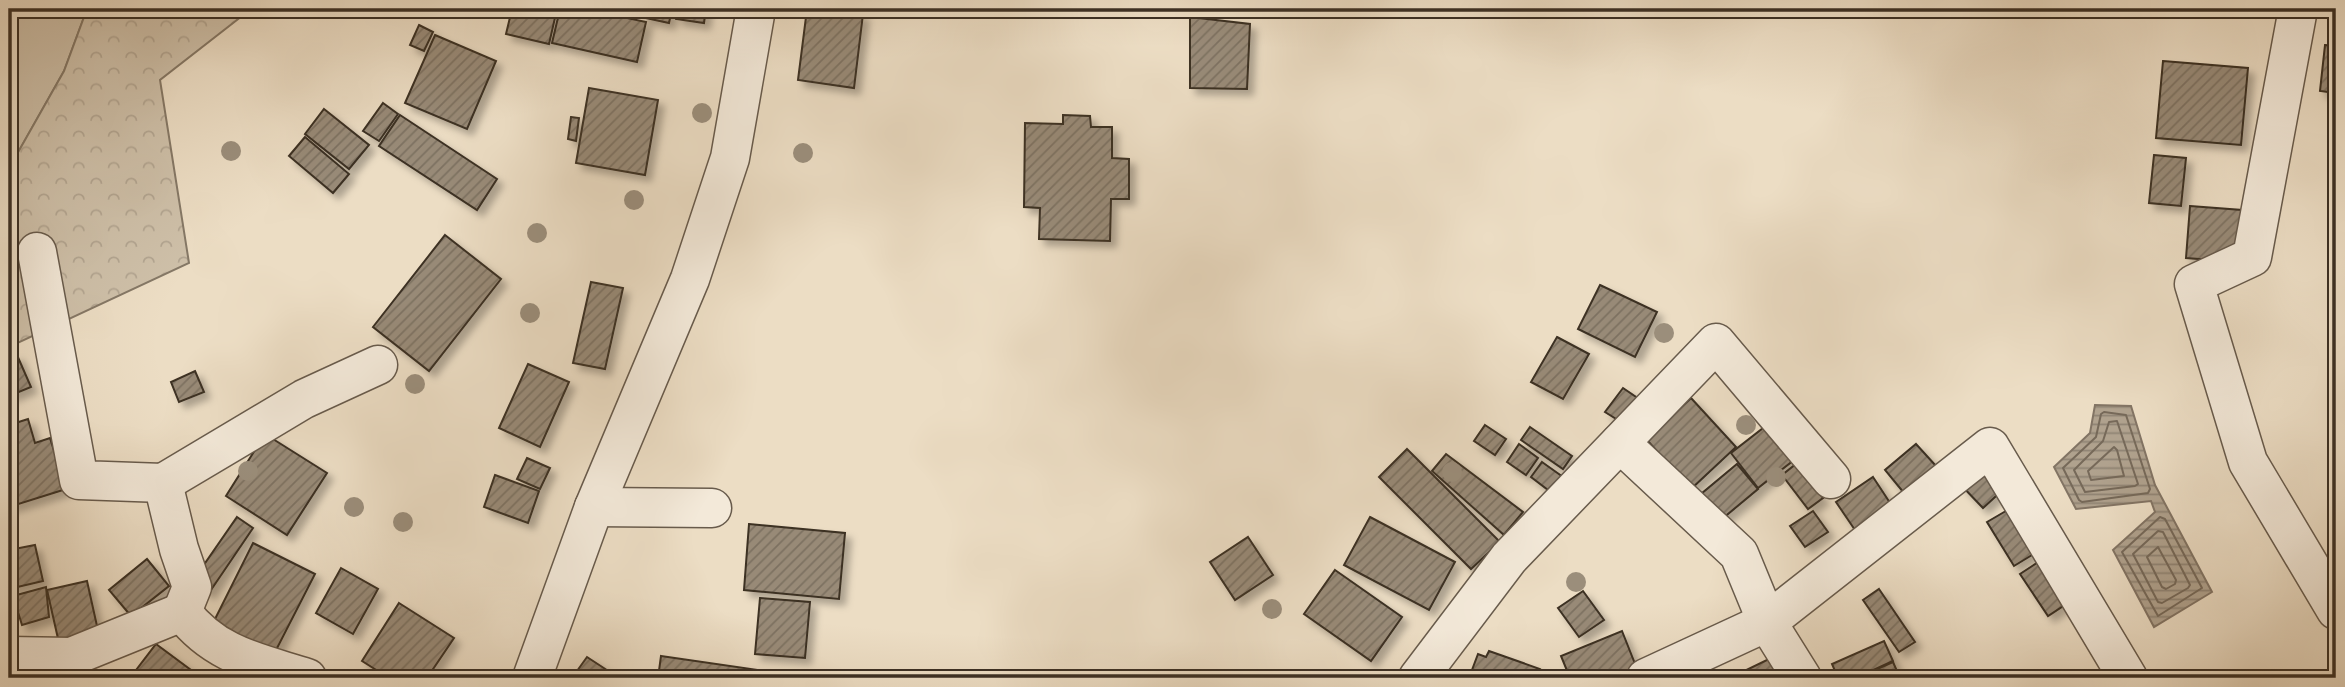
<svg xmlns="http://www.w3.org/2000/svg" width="2345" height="687" font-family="'Libre Caslon Text',serif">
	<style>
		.green { fill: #cec0a9; stroke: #857866; stroke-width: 2 }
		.forest { fill: url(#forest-crowns); stroke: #857866; stroke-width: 2 }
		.water { fill: url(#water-rules); stroke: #827464; stroke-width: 2 }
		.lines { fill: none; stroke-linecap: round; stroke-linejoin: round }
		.shore { stroke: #766959; stroke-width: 2 }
		.building { fill: url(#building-hatch); stroke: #3c3024; stroke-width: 2; filter: url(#shadow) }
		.minor-casing { stroke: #685b4c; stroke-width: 41 }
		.minor { stroke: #f3e9d9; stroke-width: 38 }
		.tree { fill: #9b8e7b }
	</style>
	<defs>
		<pattern id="forest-crowns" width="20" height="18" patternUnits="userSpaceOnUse" patternTransform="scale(1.75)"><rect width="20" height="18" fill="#cec0a9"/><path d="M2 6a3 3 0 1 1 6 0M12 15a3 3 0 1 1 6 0" fill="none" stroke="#b2a591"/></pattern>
		<pattern id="water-rules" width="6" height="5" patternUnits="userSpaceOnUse" patternTransform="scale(1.75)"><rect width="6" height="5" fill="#b0a28e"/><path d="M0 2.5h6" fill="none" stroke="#908474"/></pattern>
		<pattern id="building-hatch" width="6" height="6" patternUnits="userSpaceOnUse" patternTransform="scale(1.75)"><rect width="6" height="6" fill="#988a77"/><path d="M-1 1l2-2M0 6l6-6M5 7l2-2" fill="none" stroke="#7d7161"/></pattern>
		<filter id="shadow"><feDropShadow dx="6" dy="6" stdDeviation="3.5" flood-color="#0004"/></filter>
	</defs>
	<rect width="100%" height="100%" fill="#ecddc4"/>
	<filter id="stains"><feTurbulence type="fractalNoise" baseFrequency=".00286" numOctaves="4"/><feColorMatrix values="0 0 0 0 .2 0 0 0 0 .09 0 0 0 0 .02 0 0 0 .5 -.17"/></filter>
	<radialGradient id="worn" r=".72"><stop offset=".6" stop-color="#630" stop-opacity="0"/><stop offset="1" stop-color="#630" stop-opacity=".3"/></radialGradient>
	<polygon class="green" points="9,9 87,9 64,71 16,156 9,158"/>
	<polygon class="forest" points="87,9 251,9 160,80 189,263 9,347 9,158 16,156 64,71"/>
	<polygon class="water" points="2095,405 2131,406 2155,485 2212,592 2154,627 2113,550 2155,512 2151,501 2076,509 2054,467 2090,433"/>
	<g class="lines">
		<g class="shore">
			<polygon points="2104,412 2126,415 2150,489 2148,493 2082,502 2079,500 2063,468 2096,437 2101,414"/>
			<polygon points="2117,421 2138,484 2135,486 2085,492 2074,470 2103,441 2109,422"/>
			<polygon points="2114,447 2117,450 2124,476 2091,480 2088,471"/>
			<polygon points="2160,517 2165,519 2202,588 2158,616 2122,552"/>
			<polygon points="2158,531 2163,532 2190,585 2188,588 2162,603 2158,602 2133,554"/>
			<polygon points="2158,547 2176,580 2175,584 2166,589 2162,587 2147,557"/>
		</g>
	</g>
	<g class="building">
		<polygon points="512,9 557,9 549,44 506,34"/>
		<polygon points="560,9 585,9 646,22 637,62 552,43"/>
		<polygon points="642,9 672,9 669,23 641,17"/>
		<polygon points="677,9 706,9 704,23 676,19"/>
		<polygon points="807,9 863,14 854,88 798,80"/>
		<polygon points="1190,17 1250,24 1247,89 1190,88"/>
		<polygon points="419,25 433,32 424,51 410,45"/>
		<polygon points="435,35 496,61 467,129 405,103"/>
		<polygon points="2325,45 2336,46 2336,93 2320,91"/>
		<polygon points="2163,61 2248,68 2241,145 2156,138"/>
		<polygon points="589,88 658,100 645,175 576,163"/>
		<polygon points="383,103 398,114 379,141 363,131"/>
		<polygon points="324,109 369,145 349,169 305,134"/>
		<polygon points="400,115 497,179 477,210 379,146"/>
		<polygon points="1063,115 1090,116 1091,127 1112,127 1112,158 1129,159 1129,199 1111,199 1110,241 1039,239 1040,208 1024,207 1025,123 1063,124"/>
		<polygon points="571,117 579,118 576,141 568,139"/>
		<polygon points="305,137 349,174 333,193 289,156"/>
		<polygon points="2154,155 2186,158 2181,206 2149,203"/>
		<polygon points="2190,206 2242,210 2238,262 2186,258"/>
		<polygon points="445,235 501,279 429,371 373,327"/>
		<polygon points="591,282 623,288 605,369 573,363"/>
		<polygon points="1600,285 1657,312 1635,357 1578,329"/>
		<polygon points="1557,337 1589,354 1563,399 1531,382"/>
		<polygon points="17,355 31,387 9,396 9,358"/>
		<polygon points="528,364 569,382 540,447 499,428"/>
		<polygon points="195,371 204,392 179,402 171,382"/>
		<polygon points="1623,388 1639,399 1621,422 1605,412"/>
		<polygon points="1691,398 1736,447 1691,489 1646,439"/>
		<polygon points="28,419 35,443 50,438 66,489 9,507 9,425"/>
		<polygon points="1485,425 1506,439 1495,455 1474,441"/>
		<polygon points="1767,425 1794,460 1758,488 1731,453"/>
		<polygon points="1530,427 1572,456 1563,469 1521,440"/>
		<polygon points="265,434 327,473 287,535 226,496"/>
		<polygon points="1519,444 1538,458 1526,475 1507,462"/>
		<polygon points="1916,444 1936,466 1904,493 1885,470"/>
		<polygon points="1407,449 1500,542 1471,569 1379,477"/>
		<polygon points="1446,454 1523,512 1504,535 1432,471"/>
		<polygon points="527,458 550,468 540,489 517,479"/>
		<polygon points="1542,462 1563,477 1552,493 1531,477"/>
		<polygon points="1984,463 2006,487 1983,508 1960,484"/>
		<polygon points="1737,464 1758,489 1716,524 1695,499"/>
		<polygon points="1796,464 1823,498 1808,509 1782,475"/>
		<polygon points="495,475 539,491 528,523 484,507"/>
		<polygon points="1873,477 1896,512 1859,536 1836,502"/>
		<polygon points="2011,508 2037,552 2014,566 1987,522"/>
		<polygon points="1813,511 1828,532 1805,547 1790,526"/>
		<polygon points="237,517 253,528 209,593 192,582"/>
		<polygon points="1370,517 1455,562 1429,610 1344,565"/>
		<polygon points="749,524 845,533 839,599 744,590"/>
		<polygon points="1248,537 1273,575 1235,600 1210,562"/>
		<polygon points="253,543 315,574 271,660 210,629"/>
		<polygon points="35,545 43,581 9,589 9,550"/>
		<polygon points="2049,555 2077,597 2048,616 2020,574"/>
		<polygon points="147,559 169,586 131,616 109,590"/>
		<polygon points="341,568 378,589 353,634 316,613"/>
		<polygon points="1335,570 1402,617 1371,661 1304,614"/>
		<polygon points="87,581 99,635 59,643 47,590"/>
		<polygon points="46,587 49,617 22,625 13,596"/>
		<polygon points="1879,589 1915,642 1899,652 1863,600"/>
		<polygon points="1583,591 1604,620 1579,637 1558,608"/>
		<polygon points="760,598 810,602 805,658 755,654"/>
		<polygon points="399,603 454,638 427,678 389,678 362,661"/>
		<polygon points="1622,631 1639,674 1628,678 1570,678 1561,656"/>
		<polygon points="1884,641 1893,661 1856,678 1838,678 1832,664"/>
		<polygon points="156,644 195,673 191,678 130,678"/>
		<polygon points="1489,651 1540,669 1537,678 1469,678 1478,654 1486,657"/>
		<polygon points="229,656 264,678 216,678"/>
		<polygon points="661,656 765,671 764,678 658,678"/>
		<polygon points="1775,656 1787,678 1730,678"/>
		<polygon points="587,657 616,676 615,678 572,678"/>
		<polygon points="1893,662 1900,678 1857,678"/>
	</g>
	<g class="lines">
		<g class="minor-casing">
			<g id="minor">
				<polyline points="2298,9 2252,257 2194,284 2248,462 2336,610"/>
				<path d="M37 252 79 480 163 483 179 549 192 587 182 612C216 656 257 662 307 678"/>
				<polyline points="1620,443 1739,554 1767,622 1802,678"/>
				<polyline points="163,483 304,399 378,365"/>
				<polyline points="594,507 712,508"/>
				<polyline points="9,656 71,657 182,612"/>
				<polyline points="532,678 594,507 690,279 730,158 756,9"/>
				<polyline points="1418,678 1509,558 1716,343 1831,479"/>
				<polyline points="1646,678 1767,622 1990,447 2128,678"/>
			</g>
		</g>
		<use href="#minor" class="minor"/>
	</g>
	<g class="tree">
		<circle cx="702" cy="113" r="10"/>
		<circle cx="231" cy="151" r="10"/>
		<circle cx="803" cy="153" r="10"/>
		<circle cx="634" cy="200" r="10"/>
		<circle cx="537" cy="233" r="10"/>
		<circle cx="530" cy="313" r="10"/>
		<circle cx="1664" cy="333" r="10"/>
		<circle cx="415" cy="384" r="10"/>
		<circle cx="1746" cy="425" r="10"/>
		<circle cx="248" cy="471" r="10"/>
		<circle cx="1452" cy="472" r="10"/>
		<circle cx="1776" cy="477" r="10"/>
		<circle cx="354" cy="507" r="10"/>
		<circle cx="403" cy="522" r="10"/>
		<circle cx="1576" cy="582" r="10"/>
		<circle cx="1272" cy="609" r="10"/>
	</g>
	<rect width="2345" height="687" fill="none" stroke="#ecddc4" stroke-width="35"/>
	<rect x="10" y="10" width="2324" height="666" fill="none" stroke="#3c3024" stroke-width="3.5"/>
	<rect x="18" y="18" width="2310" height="652" fill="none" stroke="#3c3024" stroke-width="2"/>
	<rect width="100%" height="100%" filter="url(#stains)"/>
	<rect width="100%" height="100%" fill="url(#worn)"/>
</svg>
